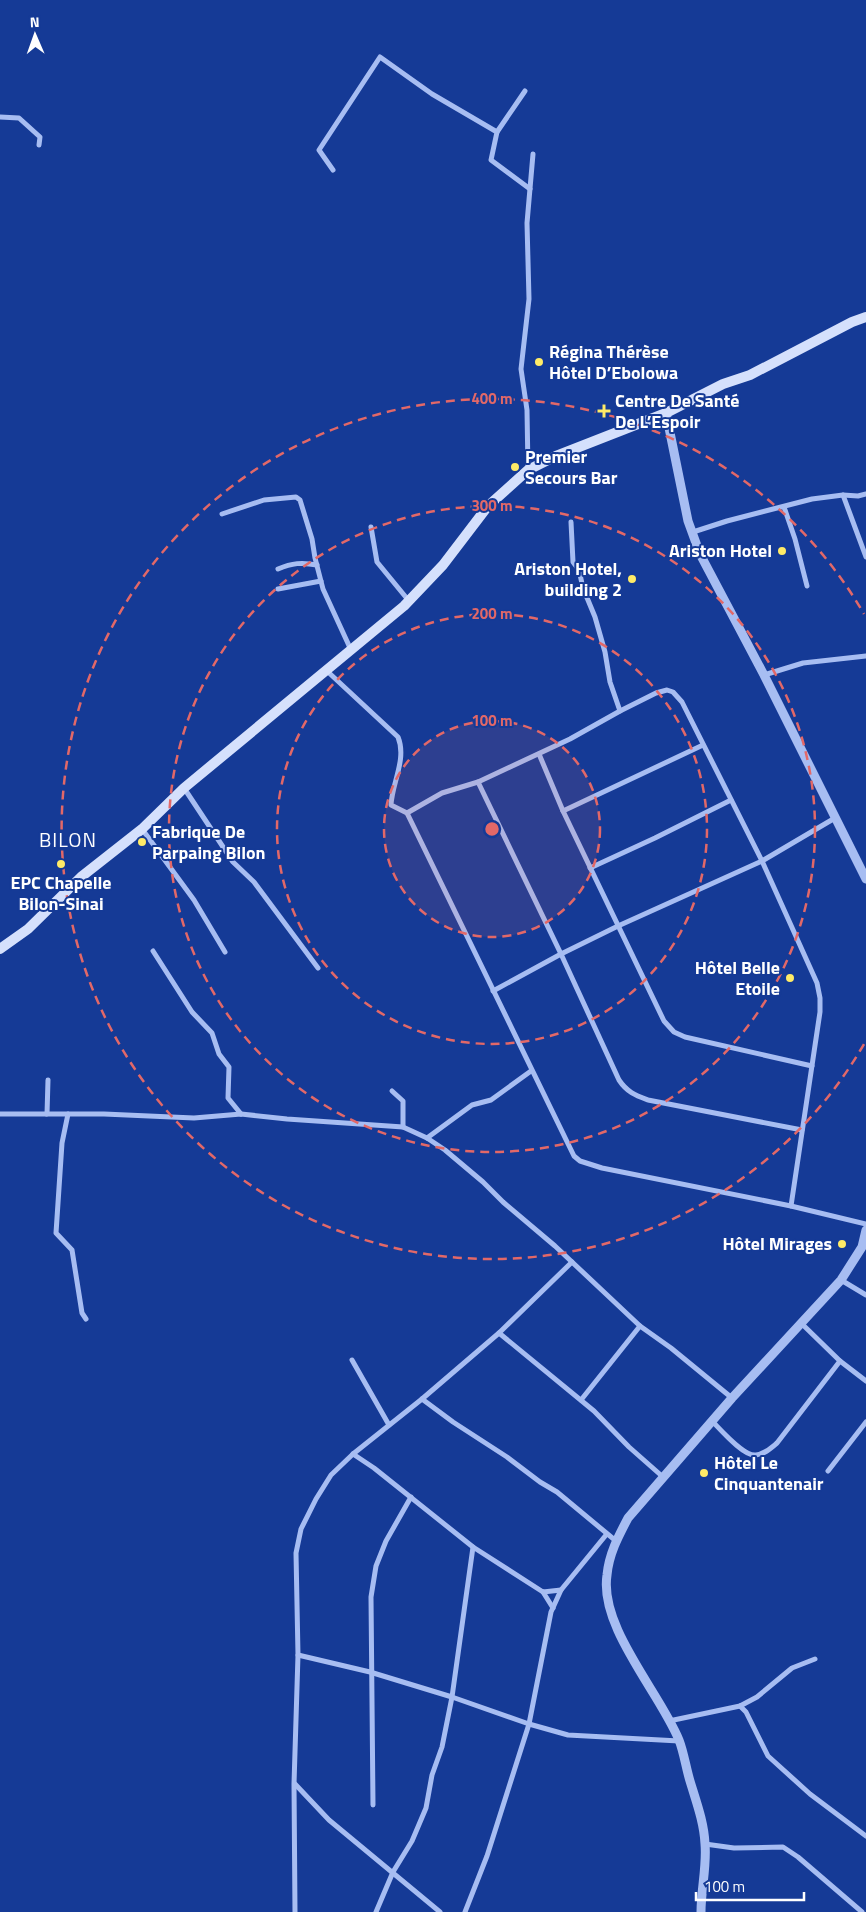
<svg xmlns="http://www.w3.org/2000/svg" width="866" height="1912" font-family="'Titillium Web',sans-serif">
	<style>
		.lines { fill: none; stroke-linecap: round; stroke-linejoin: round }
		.minor { stroke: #a7bdf2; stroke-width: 5 }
		.tertiary { stroke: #a7bdf2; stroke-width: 9 }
		.secondary { stroke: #d5e0fc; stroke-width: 10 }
		.ring { fill: none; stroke: #e26868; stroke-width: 2.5; stroke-dasharray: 9 6 }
		.poi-dot { fill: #ffeb67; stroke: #153a96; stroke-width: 2 }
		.labels { text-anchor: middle; stroke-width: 4; stroke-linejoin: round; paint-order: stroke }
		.poi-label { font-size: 18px; font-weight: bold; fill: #fff; stroke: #153a96; text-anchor: start }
		.quarter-label { font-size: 20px; letter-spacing: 1px; fill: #fff; stroke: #153a96 }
		.centre { fill: #e26868; stroke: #153a96; stroke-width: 2.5 }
		.ring-label { font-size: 15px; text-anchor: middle; font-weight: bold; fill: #e26868; stroke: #153a96; stroke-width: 4; stroke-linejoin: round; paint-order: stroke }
	</style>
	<rect width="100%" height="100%" fill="#153a96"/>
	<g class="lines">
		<g class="minor">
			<polyline points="0,117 19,118 40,137 39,145"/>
			<polyline points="497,132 525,91"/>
			<polyline points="333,170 319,150 380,57 432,94 497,132 491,160 530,189"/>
			<polyline points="528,470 527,410 521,369 529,299 527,223 533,154"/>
			<polyline points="843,495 866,557"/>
			<polyline points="784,507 795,539 807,586"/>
			<polyline points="222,514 264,500 296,497 300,500 312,539 315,558 323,589 351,650"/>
			<polyline points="571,522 573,562 579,570 583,588 595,617 605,652 610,682 620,711"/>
			<polyline points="371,527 377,562 409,601"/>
			<polyline points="693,532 727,521 812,499 843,495 858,496 866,494"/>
			<path d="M278 569C292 563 302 562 317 565"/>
			<polyline points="278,589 321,581"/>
			<path d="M327 671 398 737C407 759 392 783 391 805L407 813 574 1156 580 1161 602 1168 791 1206 866 1224"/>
			<polyline points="764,675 803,663 866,656"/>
			<polyline points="539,754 563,811 664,1021 674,1032 685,1037 812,1066"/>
			<path d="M478 782 561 954 619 1080C627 1092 635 1095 648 1100L802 1130"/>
			<polyline points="184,788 233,862 254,882 318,968"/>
			<polyline points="563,811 703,745"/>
			<polyline points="407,813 442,793 478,782 570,739 620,711 656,693 667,690 673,692 682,702 762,861 817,983 820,998 820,1012 791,1206"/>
			<polyline points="142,829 194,900 225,952"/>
			<polyline points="590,868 655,838 731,800"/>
			<polyline points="153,951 192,1012 212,1033 219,1054 229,1067 228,1098 241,1114"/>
			<polyline points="493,991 561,954 618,926 762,861 835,818"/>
			<polyline points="392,1091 403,1101 403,1127"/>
			<polyline points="0,1114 104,1114 194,1118 241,1114 287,1119 403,1127 427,1138 445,1150 483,1182 503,1202 555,1246 640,1326 671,1348 732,1398"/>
			<polyline points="47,1114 48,1080"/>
			<polyline points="68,1114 62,1143 56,1233 72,1250 82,1313 86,1319"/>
			<polyline points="427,1138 472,1105 491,1100 531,1071"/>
			<polyline points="841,1280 866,1295"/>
			<polyline points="801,1323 840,1361 866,1381"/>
			<polyline points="499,1333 594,1411 629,1447 663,1477"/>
			<polyline points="352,1360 389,1425"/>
			<polyline points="422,1399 453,1422 507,1457 540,1482 557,1492 616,1541"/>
			<polyline points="581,1400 640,1326"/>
			<path d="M712 1421C721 1430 744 1457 756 1455 765 1454 771 1448 777 1443L840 1361"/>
			<polyline points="353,1454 374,1468 473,1547 543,1592 561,1590"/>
			<polyline points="828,1471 866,1422"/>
			<polyline points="543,1592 553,1608"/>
			<polyline points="298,1655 370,1672 452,1697 529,1724 568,1735 679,1741"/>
			<polyline points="740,1706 746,1712 768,1756 810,1794 866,1836"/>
			<polyline points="669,1721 740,1706 757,1697 792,1668 815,1659"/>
			<polyline points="295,1784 329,1820 440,1912"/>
			<polyline points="373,1805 371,1597 376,1566 386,1541 411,1497"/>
			<polyline points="705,1844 734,1848 783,1847 798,1857 862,1912"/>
			<polyline points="295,1912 294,1784 298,1655 296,1553 301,1529 316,1499 331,1475 353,1454 422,1399 499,1333 572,1262"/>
			<polyline points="376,1912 393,1872 412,1841 426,1808 432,1775 442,1747 452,1697 473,1547"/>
			<polyline points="465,1912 487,1856 529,1724 551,1612 561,1590 606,1535"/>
		</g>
		<g class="tertiary">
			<polyline points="666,413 688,521 700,554 764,675 866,879"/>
			<path d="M701 1912C701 1889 707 1866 705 1844 704 1822 696 1801 690 1781 686 1768 684 1753 679 1740 660 1693 599 1627 607 1575 609 1554 618 1537 628 1518L732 1398 841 1280 862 1247 866 1230"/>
		</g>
		<polyline class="secondary" points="0,949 28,929 81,877 142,829 184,788 404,606 443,565 488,506 528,470 556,456 666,413 723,384 750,375 852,322 866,317"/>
	</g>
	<circle cx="492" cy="829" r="108" fill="#e26868" fill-opacity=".12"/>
	<g class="ring">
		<circle cx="492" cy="829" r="108"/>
		<circle cx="492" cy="829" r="215"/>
		<circle cx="492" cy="829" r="323"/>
		<path d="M864 1044A430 430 0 1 1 864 614"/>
	</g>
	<g class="poi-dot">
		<circle cx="539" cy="362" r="5"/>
		<path d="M601.5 403.5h5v5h5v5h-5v5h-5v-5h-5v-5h5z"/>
		<circle cx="515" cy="467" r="5"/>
		<circle cx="782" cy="551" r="5"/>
		<circle cx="632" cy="579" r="5"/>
		<circle cx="142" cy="842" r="5"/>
		<circle cx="61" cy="864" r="5"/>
		<circle cx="790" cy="978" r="5"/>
		<circle cx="842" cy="1244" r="5"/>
		<circle cx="704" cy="1473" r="5"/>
	</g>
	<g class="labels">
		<g class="poi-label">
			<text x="549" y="358">Régina Thérèse<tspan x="549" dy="21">Hôtel D’Ebolowa</tspan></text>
			<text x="615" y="407">Centre De Santé<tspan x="615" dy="21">De L’Espoir</tspan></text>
			<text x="525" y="463">Premier<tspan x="525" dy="21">Secours Bar</tspan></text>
			<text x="772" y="557" text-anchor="end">Ariston Hotel</text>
			<text x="622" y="575" text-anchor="end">Ariston Hotel,<tspan x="622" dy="21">building 2</tspan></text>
			<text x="152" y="838">Fabrique De<tspan x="152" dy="21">Parpaing Bilon</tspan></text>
			<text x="61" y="889" text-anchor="middle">EPC Chapelle<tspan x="61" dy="21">Bilon-Sinai</tspan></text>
			<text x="780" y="974" text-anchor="end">Hôtel Belle<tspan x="780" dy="21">Etoile</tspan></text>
			<text x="832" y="1250" text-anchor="end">Hôtel Mirages</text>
			<text x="714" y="1469">Hôtel Le<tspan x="714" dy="21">Cinquantenair</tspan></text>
		</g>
		<g class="quarter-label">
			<text x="68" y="847">BILON</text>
		</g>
	</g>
	<circle cx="492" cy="829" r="8" class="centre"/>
	<g class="ring-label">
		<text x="492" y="404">400 m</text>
		<text x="492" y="511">300 m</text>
		<text x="492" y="619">200 m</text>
		<text x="492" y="726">100 m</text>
	</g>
	<g transform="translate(35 35) rotate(358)" stroke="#153a96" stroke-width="4" paint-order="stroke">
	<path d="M0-4L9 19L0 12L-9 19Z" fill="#ffffff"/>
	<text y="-8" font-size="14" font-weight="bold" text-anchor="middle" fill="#ffffff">N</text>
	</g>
	<path d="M696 1892v8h108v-8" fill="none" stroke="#ffffff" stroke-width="2.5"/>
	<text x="704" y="1892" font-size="15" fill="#ffffff" stroke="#153a96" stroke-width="4" paint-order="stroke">100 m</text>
</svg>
